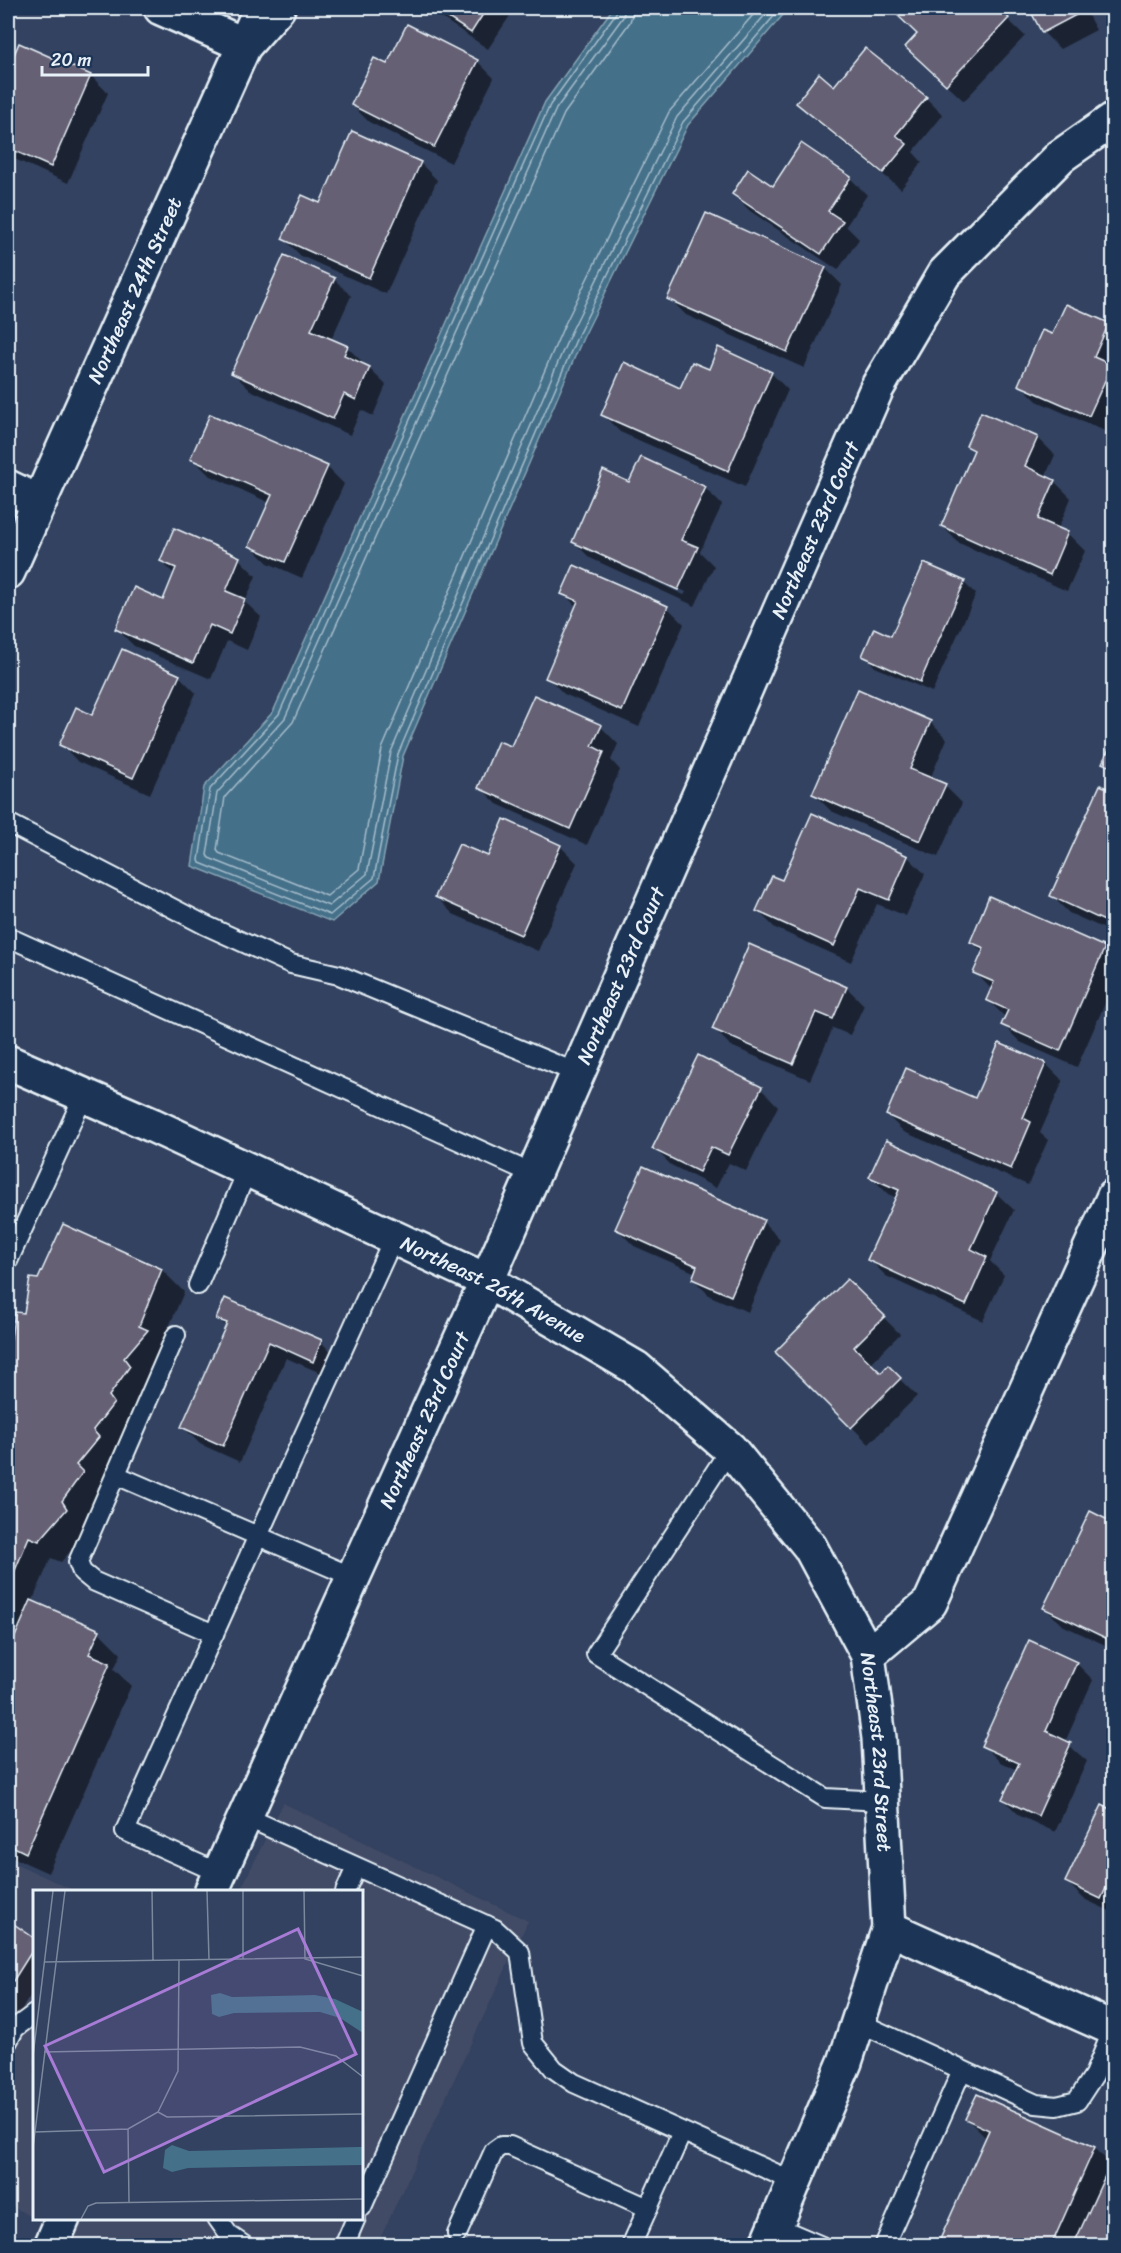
<svg xmlns="http://www.w3.org/2000/svg" width="1121" height="2253" font-family="Sriracha,sans-serif">
	<style>
		.built { fill: #424b66 }
		.water { fill: #447089; stroke: #86a4b5; stroke-width: 1.5 }
		.shadow { fill: #0007; fill-rule: evenodd }
		.lines { fill: none; stroke-linecap: round; stroke-linejoin: round }
		.shore { stroke: #a6bdcc; stroke-width: 1.5 }
		.building { fill: #666175; stroke: #e8f1f8; stroke-width: 1.5 }
		.service-casing { stroke: #e8f1f8; stroke-width: 22 }
		.minor-casing { stroke: #e8f1f8; stroke-width: 38 }
		.tertiary-casing { stroke: #e8f1f8; stroke-width: 38 }
		.service { stroke: #1d3557; stroke-width: 18 }
		.minor { stroke: #1d3557; stroke-width: 33 }
		.tertiary { stroke: #1d3557; stroke-width: 33 }
		.labels { text-anchor: middle; stroke-width: 4.5; stroke-linejoin: round; paint-order: stroke }
		.street-label { font-size: 20px; fill: #e8f1f8; stroke: #1d3557 }
		.inset-road { fill: none; stroke: #7b889d; stroke-width: 1.5 }
		.view { fill: #a77bd6; fill-opacity: 0.15; stroke: #a77bd6; stroke-width: 3 }
		.inset-edge { fill: none; stroke: #e8f1f8; stroke-width: 3 }
	</style>
	<rect width="100%" height="100%" fill="#334260"/>
	<filter id="ink" filterUnits="userSpaceOnUse"><feTurbulence type="fractalNoise" baseFrequency=".0167" numOctaves="2"/><feDisplacementMap in="SourceGraphic" scale="12" xChannelSelector="R" yChannelSelector="G"/><feConvolveMatrix kernelMatrix="1 2 1 2 8 2 1 2 1" color-interpolation-filters="sRGB"/></filter>
	<g filter="url(#ink)">
		<polygon class="built" points="283,1803 528,1921 377,2245 82,2245 8,2204 8,1860 75,1891 34,1892 34,2218 362,2218 362,1892 240,1891"/>
		<polygon class="water" points="613,8 789,8 688,125 583,338 403,756 379,881 332,922 192,866 204,787 273,712 545,102"/>
		<g class="shadow">
			<polygon points="427,8 515,8 488,49"/>
			<polygon points="891,8 996,8 1025,36 964,101 924,64 919,34"/>
			<polygon points="1030,8 1084,8 1096,30 1060,49 1043,32"/>
			<polygon points="19,45 91,76 108,93 68,183 8,156 8,73"/>
			<polygon points="477,61 494,78 451,163 369,122 352,105 387,66"/>
			<polygon points="835,88 926,98 943,115 913,152 922,162 901,189 815,120 798,103"/>
			<polygon points="802,145 850,178 867,195 846,226 859,239 838,270 750,211 733,194 773,188"/>
			<polygon points="420,163 437,180 386,294 301,256 284,239 321,205"/>
			<polygon points="1114,254 1114,263 1109,258"/>
			<polygon points="8,267 16,275 8,291"/>
			<polygon points="825,268 842,285 804,368 686,315 669,298"/>
			<polygon points="334,279 351,296 331,340 348,348 386,385 373,416 361,410 350,435 250,390 233,373"/>
			<polygon points="8,314 12,318 8,326"/>
			<polygon points="1108,324 1114,330 1114,416 1107,432 1037,401 1020,384"/>
			<polygon points="710,371 771,373 788,390 745,487 620,432 603,415 681,390"/>
			<polygon points="982,414 1038,438 1055,455 1045,477 1054,481 1071,498 1058,529 1068,534 1085,551 1067,591 959,543 942,526 975,453 968,446"/>
			<polygon points="192,458 327,467 344,484 302,578 268,563 251,546 270,503 209,475"/>
			<path d="M630 484 705 488 722 505 700 552 714 566 695 606 590 558 573 541ZM592 549 686 592 684 595 592 552Z"/>
			<polygon points="175,530 239,559 256,576 245,602 261,617 247,650 227,641 211,679 134,646 117,629 164,602 175,575 161,561"/>
			<polygon points="925,565 964,583 976,594 932,692 875,667 864,655 892,638"/>
			<polygon points="563,593 667,607 684,624 639,727 564,694 547,677 577,607"/>
			<polygon points="179,676 196,693 150,794 78,762 61,744 93,717"/>
			<polygon points="535,697 601,727 618,744 611,760 620,770 587,845 497,804 480,787 512,748"/>
			<polygon points="930,722 947,739 930,779 945,786 962,803 938,857 831,811 814,794"/>
			<polygon points="1114,793 1114,933 1069,913 1052,896"/>
			<polygon points="813,815 908,857 925,874 906,916 877,904 851,962 775,928 758,911 783,882"/>
			<polygon points="560,846 577,863 538,951 453,914 436,897 488,858"/>
			<polygon points="971,941 1104,948 1114,957 1114,983 1077,1067 1020,1042 1003,1025 1005,1017 988,1000 992,990 975,972 983,953"/>
			<polygon points="847,988 864,1005 850,1035 833,1028 810,1080 731,1046 714,1029"/>
			<polygon points="1000,1044 1046,1064 1063,1081 1040,1133 1048,1140 1028,1185 904,1132 887,1115 976,1100"/>
			<polygon points="761,1089 778,1106 746,1171 729,1163 716,1188 671,1165 654,1148"/>
			<polygon points="887,1142 996,1193 1014,1210 990,1261 1004,1275 983,1321 886,1276 869,1259 897,1198 888,1194 871,1177"/>
			<polygon points="763,1222 780,1239 748,1312 710,1296 693,1279 696,1273 634,1246 617,1229"/>
			<polygon points="64,1226 162,1270 184,1292 161,1345 169,1353 145,1381 151,1389 130,1419 135,1426 114,1453 120,1460 97,1488 104,1495 83,1523 88,1531 61,1562 51,1558 32,1602 99,1632 121,1654 114,1669 131,1686 48,1873 8,1855 8,1656 12,1645 8,1643 8,1351 11,1351"/>
			<polygon points="847,1281 900,1334 870,1364 881,1375 888,1368 917,1396 869,1444 777,1352"/>
			<polygon points="218,1318 321,1342 338,1359 330,1377 286,1358 240,1462 200,1444 183,1427 227,1328"/>
			<polygon points="1114,1524 1114,1649 1062,1625 1045,1608"/>
			<polygon points="1030,1642 1076,1663 1093,1680 1065,1742 1087,1761 1055,1832 1020,1816 1003,1799 1017,1770 1000,1762 983,1745"/>
			<polygon points="1114,1813 1114,1913 1084,1899 1067,1882"/>
			<polygon points="8,1921 34,1939 34,1990 8,2031"/>
			<polygon points="977,2096 1095,2148 1111,2165 1114,2246 939,2246 987,2139 967,2119"/>
		</g>
		<g class="lines">
			<g class="shore">
				<polyline points="617,8 616,13 550,105 279,714 210,789 199,860 200,863 330,915 374,878 398,754 578,335 683,122 781,8"/>
				<polyline points="625,8 623,17 556,109 285,718 217,793 207,855 209,858 329,906 367,874 391,752 571,332 677,117 771,8"/>
				<polyline points="634,8 630,22 564,114 293,722 225,797 217,850 219,853 327,896 359,869 382,749 563,328 669,112 759,8"/>
			</g>
		</g>
		<g class="building">
			<polygon points="433,8 487,8 471,33"/>
			<polygon points="890,8 998,8 1009,18 946,85 905,47 917,34"/>
			<polygon points="1029,8 1078,8 1080,13 1042,33"/>
			<polygon points="407,24 478,60 434,147 351,105 374,58 387,64"/>
			<polygon points="19,43 91,75 51,167 8,148 8,69"/>
			<polygon points="865,48 927,97 896,135 907,144 883,173 796,103 819,73 834,86"/>
			<polygon points="352,131 421,162 369,278 282,239 302,195 320,203"/>
			<polygon points="801,143 851,177 828,211 843,221 821,254 732,194 748,169 773,186"/>
			<polygon points="706,213 826,267 787,352 667,299"/>
			<polygon points="284,255 335,278 311,330 348,346 344,355 370,367 356,400 344,394 333,419 231,373"/>
			<polygon points="1066,304 1109,323 1094,357 1112,365 1089,416 1018,385 1042,330 1052,334"/>
			<polygon points="718,347 772,372 728,471 601,415 624,362 680,388 692,362 709,369"/>
			<polygon points="981,412 1038,437 1025,466 1055,480 1038,519 1068,532 1050,575 941,526 974,450 966,446"/>
			<polygon points="210,414 328,466 285,562 249,546 272,495 190,459"/>
			<polygon points="641,457 706,487 681,540 698,547 678,590 572,542 603,470 629,482"/>
			<polygon points="174,528 240,557 226,591 245,599 230,634 210,625 193,663 115,629 134,587 163,600 176,568 160,561"/>
			<polygon points="924,563 965,581 920,682 862,656 874,628 891,636"/>
			<polygon points="574,565 668,606 622,711 545,678 578,601 561,594"/>
			<polygon points="122,649 180,675 133,778 59,745 76,707 92,715"/>
			<polygon points="858,689 931,721 910,769 946,784 920,841 812,794"/>
			<polygon points="534,695 602,725 592,746 604,752 570,829 478,788 498,741 511,746"/>
			<polygon points="1114,738 1114,768 1102,763"/>
			<polygon points="1100,785 1114,791 1114,917 1111,924 1050,896"/>
			<polygon points="812,813 908,856 889,900 860,888 834,946 756,911 772,876 782,880"/>
			<polygon points="504,819 561,845 521,935 435,897 459,844 488,856"/>
			<polygon points="989,896 1105,947 1060,1051 1001,1025 1008,1010 986,1000 994,982 973,973 984,948 970,942"/>
			<polygon points="749,944 847,987 833,1019 816,1012 793,1064 712,1029"/>
			<polygon points="999,1043 1046,1063 1023,1118 1031,1122 1011,1169 886,1115 906,1068 975,1098"/>
			<polygon points="698,1055 762,1087 728,1155 711,1147 699,1172 652,1149"/>
			<polygon points="886,1140 997,1192 971,1249 987,1257 966,1305 867,1260 899,1190 869,1177"/>
			<polygon points="643,1166 764,1220 731,1296 692,1279 697,1266 615,1229"/>
			<polygon points="63,1224 162,1269 139,1326 148,1330 124,1358 130,1366 109,1396 114,1403 93,1430 99,1437 76,1465 83,1472 62,1501 67,1509 39,1541 29,1537 8,1587 8,1349 9,1350 15,1312 24,1313 30,1278 38,1279"/>
			<polygon points="847,1279 885,1316 854,1347 881,1373 888,1365 901,1378 851,1428 775,1352"/>
			<polygon points="225,1298 322,1340 313,1362 269,1342 223,1446 181,1427 227,1323 216,1319"/>
			<polygon points="1090,1511 1114,1523 1114,1642 1043,1608"/>
			<polygon points="31,1600 100,1630 89,1654 110,1663 26,1853 8,1844 8,1653"/>
			<polygon points="1029,1640 1077,1662 1046,1731 1071,1743 1038,1816 1002,1799 1019,1763 981,1746"/>
			<polygon points="1102,1805 1114,1811 1114,1892 1106,1888 1101,1899 1065,1882"/>
			<polygon points="8,1920 34,1938 34,1948 8,1989"/>
			<polygon points="977,2094 1095,2147 1051,2246 937,2246 989,2130 965,2119"/>
			<polygon points="1114,2156 1114,2246 1073,2246"/>
		</g>
		<g class="lines">
			<g class="service-casing">
				<g id="service">
					<polyline points="8,823 205,925 291,964 339,975 577,1073"/>
					<polyline points="8,937 533,1174"/>
					<polyline points="8,1261 84,1095"/>
					<polyline points="198,1285 248,1169"/>
					<polyline points="176,1335 78,1562 82,1572 93,1581 214,1634"/>
					<polyline points="730,1449 596,1654 825,1798 882,1801"/>
					<polyline points="116,1475 258,1536 394,1237"/>
					<polyline points="244,1816 495,1929 520,1952 533,2043 554,2069 574,2083 795,2182"/>
					<polyline points="219,1873 125,1831 258,1536 353,1577"/>
					<polyline points="345,1892 356,1867"/>
					<polyline points="858,2022 1036,2104 1057,2106 1077,2101 1094,2075 1113,2029"/>
					<polyline points="8,2041 15,2028 34,2014"/>
					<polyline points="362,2207 487,1925"/>
					<polyline points="217,2218 229,2235 245,2246"/>
					<polyline points="775,2226 822,2246"/>
					<polyline points="457,2234 494,2151 501,2146 510,2146 648,2208"/>
					<polyline points="344,2246 356,2218"/>
					<polyline points="631,2246 682,2132"/>
					<polyline points="884,2246 962,2070"/>
				</g>
			</g>
			<g class="minor-casing">
				<g id="minor">
					<polyline points="161,8 245,45 278,8"/>
					<polyline points="8,487 39,502"/>
					<path id="s1" d="M8 1062 152 1125 487 1281 636 1368 730 1449 810 1547 868 1655 879 1738 889 1928 845 2062 767 2246"/>
					<polyline points="868,1655 930,1603 1114,1196"/>
					<path id="s2" d="M211 1892 487 1281 877 388 944 274 1061 156 1114 119"/>
					<polyline points="889,1928 1114,2029"/>
					<polyline points="51,2246 63,2218"/>
				</g>
			</g>
			<g class="tertiary-casing">
				<g id="tertiary">
					<path id="s3" d="M8 572 261 8"/>
				</g>
			</g>
			<use href="#service" class="service"/>
			<use href="#minor" class="minor"/>
			<use href="#tertiary" class="tertiary"/>
		</g>
	</g>
	<g class="labels">
		<g class="street-label">
			<text dy="7" stroke="none"><textPath href="#s3" startOffset="309">Northeast 24th Street</textPath></text>
			<text dy="7" stroke="none"><textPath href="#s2" startOffset="1490">Northeast 23rd Court</textPath></text>
			<text dy="7" stroke="none"><textPath href="#s2" startOffset="1004">Northeast 23rd Court</textPath></text>
			<text dy="7" stroke="none"><textPath href="#s1" startOffset="536">Northeast 26th Avenue</textPath></text>
			<text dy="7" stroke="none"><textPath href="#s2" startOffset="518">Northeast 23rd Court</textPath></text>
			<text dy="7" stroke="none"><textPath href="#s1" startOffset="1170">Northeast 23rd Street</textPath></text>
		</g>
	</g>
	<g transform="translate(33 1890)">
		<rect width="330" height="330" fill="#334260"/>
		<path d="M187 103 199 107 282 105 302 109 330 122V143L307 128 287 122 201 123 186 127 179 124 178 105ZM139 255 156 261 325 257H330V275L155 278 139 282 130 278 132 260Z" fill="#447089"/>
		<path class="inset-road" d="M119 1 120 70M174 1 176 70M210 1V69M271 1 272 69 330 86M11 72 330 67M11 162 267 157 303 166 330 187M0 166 20 1M125 222 134 227 330 224M95 239 96 312M2 242 95 239 125 222 145 181 146 70M0 258 32 1M48 329 55 316 63 313 330 309"/>
		<path class="view" d="M265 39 323 164 71 282 12 156Z"/>
		<rect width="330" height="330" class="inset-edge"/>
	</g>
	<rect width="1121" height="2253" fill="none" stroke="#1d3557" stroke-width="30"/>
	<rect x="15" y="15" width="1091" height="2223" fill="none" stroke="#e8f1f8" stroke-width="2" filter="url(#ink)"/>
	<path d="M42 66v9h106v-9" fill="none" stroke="#e8f1f8" stroke-width="3"/>
	<text x="51" y="66" font-size="18" fill="#e8f1f8" stroke="#1d3557" stroke-width="4.5" paint-order="stroke">20 m</text>
</svg>
